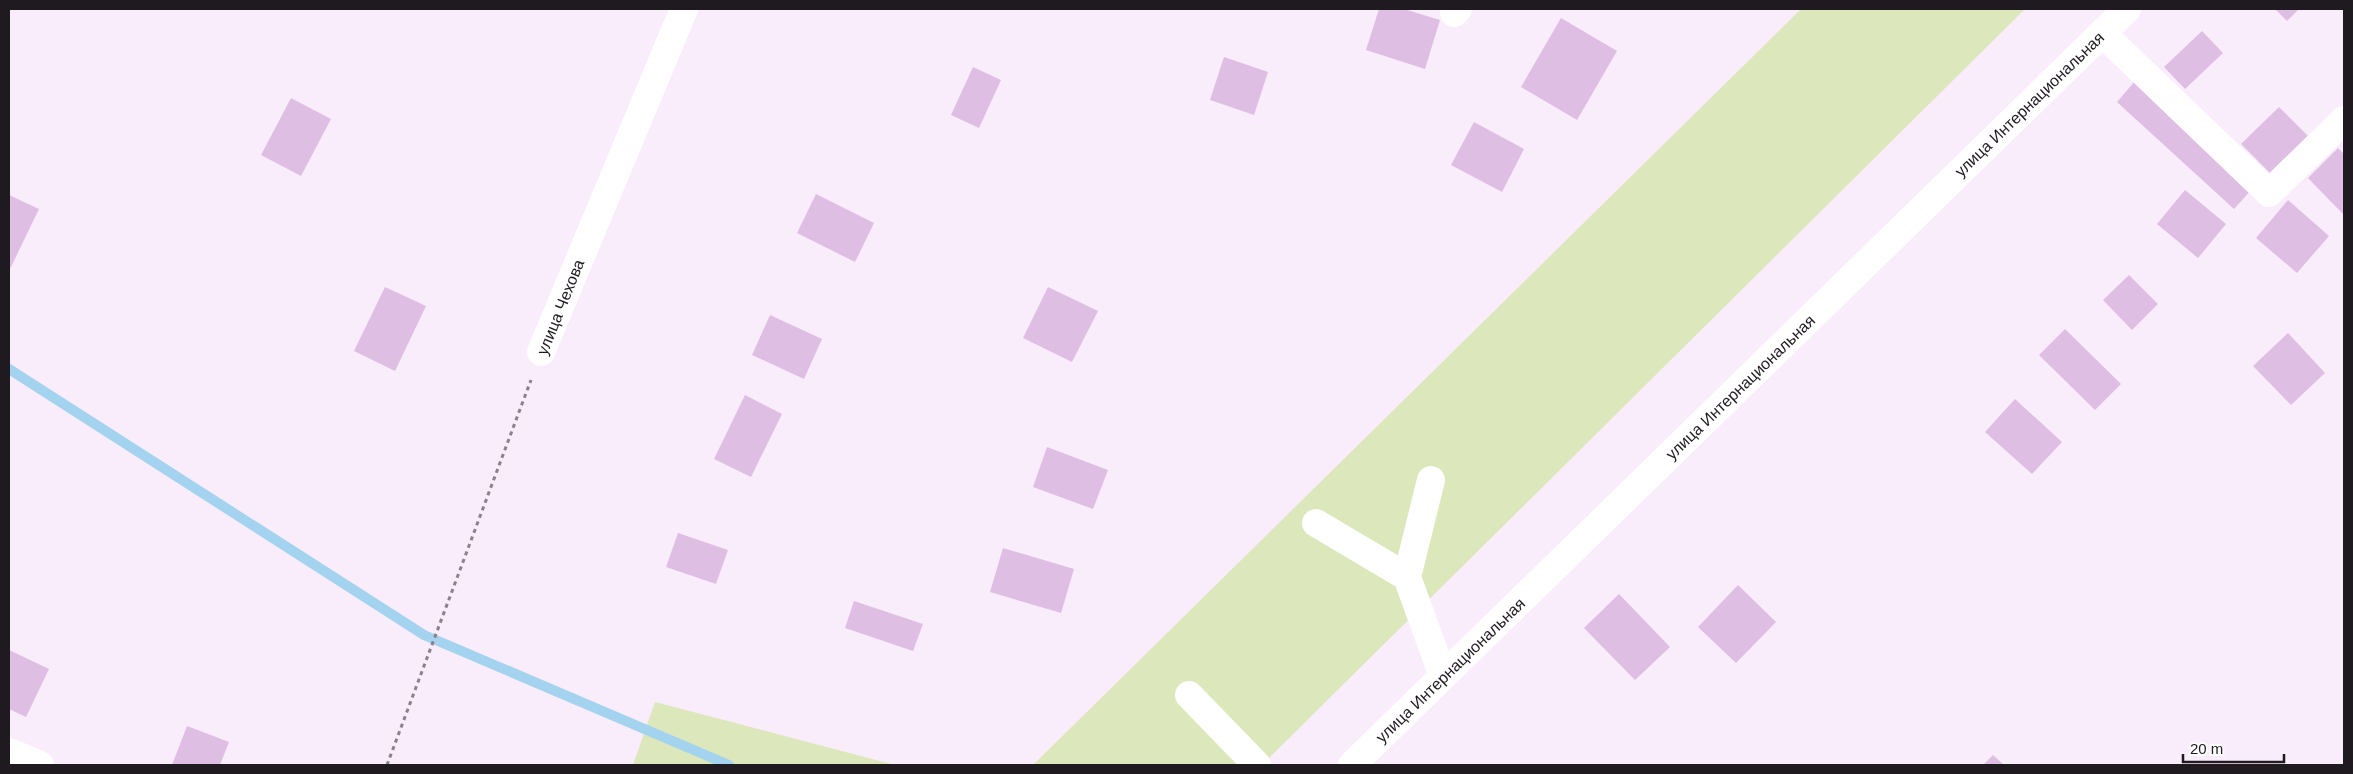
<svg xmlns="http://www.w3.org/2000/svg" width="2353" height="774" font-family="Helvetica,sans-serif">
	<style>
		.green { fill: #dce8bb }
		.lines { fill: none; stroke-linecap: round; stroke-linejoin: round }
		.stream { stroke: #a3d3ef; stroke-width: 10 }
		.building { fill: #dfbee4 }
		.path { stroke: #8a818b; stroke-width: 3; stroke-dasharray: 4 4; stroke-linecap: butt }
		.minor { stroke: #fff; stroke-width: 28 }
		.major { stroke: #fff; stroke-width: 28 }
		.labels { text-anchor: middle; stroke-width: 4; stroke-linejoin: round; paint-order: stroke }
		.street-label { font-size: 16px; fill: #1f1a20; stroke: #fefefe }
	</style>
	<rect width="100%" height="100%" fill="#f9ecfb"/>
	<g class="green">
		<polygon points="1801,9 2025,9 1262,765 1033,765"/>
		<polygon points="655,702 895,765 633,765"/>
	</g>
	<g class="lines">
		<polyline class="stream" points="9,369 424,635 729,765"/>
	</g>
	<g class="building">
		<polygon points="1379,9 1404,9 1440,20 1425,69 1366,50"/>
		<polygon points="2275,9 2299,9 2287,21"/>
		<polygon points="1561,18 1617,51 1577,120 1521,87"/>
		<polygon points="2202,31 2223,53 2185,89 2164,67"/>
		<polygon points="1224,57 1268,72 1254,115 1210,100"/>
		<polygon points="973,67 1001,80 979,128 951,115"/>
		<polygon points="2135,81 2253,188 2234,209 2117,102"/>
		<polygon points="291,98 331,119 301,176 261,155"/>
		<polygon points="2279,107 2308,136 2271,174 2241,144"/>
		<polygon points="1474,122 1524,149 1502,192 1451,165"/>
		<polygon points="2338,148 2344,154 2344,215 2308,178"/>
		<polygon points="2185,190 2226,224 2198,258 2157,224"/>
		<polygon points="816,194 874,223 855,262 797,233"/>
		<polygon points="9,195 39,209 9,271"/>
		<polygon points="2288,200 2329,236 2297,273 2256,238"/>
		<polygon points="2129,275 2158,304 2132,330 2103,300"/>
		<polygon points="385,287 426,306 395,371 354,351"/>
		<polygon points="1048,287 1098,311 1072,362 1023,338"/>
		<polygon points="770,315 822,339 804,379 752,355"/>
		<polygon points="2065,329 2121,384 2095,410 2039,355"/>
		<polygon points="2288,333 2325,373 2291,405 2253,366"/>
		<polygon points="745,395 782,414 751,477 714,459"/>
		<polygon points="2015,399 2062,442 2032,474 1985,432"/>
		<polygon points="1047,447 1108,470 1093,509 1033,487"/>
		<polygon points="678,533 728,550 716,584 666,567"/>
		<polygon points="1003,548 1074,569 1061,613 990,592"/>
		<polygon points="1738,585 1776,622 1736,663 1698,627"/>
		<polygon points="1619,594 1670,647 1635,680 1584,628"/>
		<polygon points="854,601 923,624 913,651 845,628"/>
		<polygon points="9,650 49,669 26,717 9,709"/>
		<polygon points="187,726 229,742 220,765 172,765"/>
		<polygon points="1993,755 2004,765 1983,765"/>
	</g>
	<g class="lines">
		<polyline class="path" points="387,765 531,380"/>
		<g class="minor">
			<polyline points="1454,13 1458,9"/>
			<polyline points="2102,33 2269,193 2344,120"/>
			<polyline points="541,352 684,9"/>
			<polyline points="1316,523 1407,577 1443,676"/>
			<polyline points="1407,577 1431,480"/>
			<polyline points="1189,695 1257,765"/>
			<polyline points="9,752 40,765"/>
		</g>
		<polyline class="major" points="1352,765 2127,9"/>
	</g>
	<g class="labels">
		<g class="street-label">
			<text transform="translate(2029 104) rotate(-44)" y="6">улица Интернациональная</text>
			<text transform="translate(560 307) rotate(-68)" y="6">улица Чехова</text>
			<text transform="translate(1740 387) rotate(-44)" y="6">улица Интернациональная</text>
			<text transform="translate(1450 670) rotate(-44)" y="6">улица Интернациональная</text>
		</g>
	</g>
	<rect width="2353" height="774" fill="none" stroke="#1f1a20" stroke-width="20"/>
	<path d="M2183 754v8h101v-8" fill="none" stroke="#1f1a20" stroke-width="2.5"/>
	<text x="2190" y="754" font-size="15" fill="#1f1a20" stroke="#fefefe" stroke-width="4" paint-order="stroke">20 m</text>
</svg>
